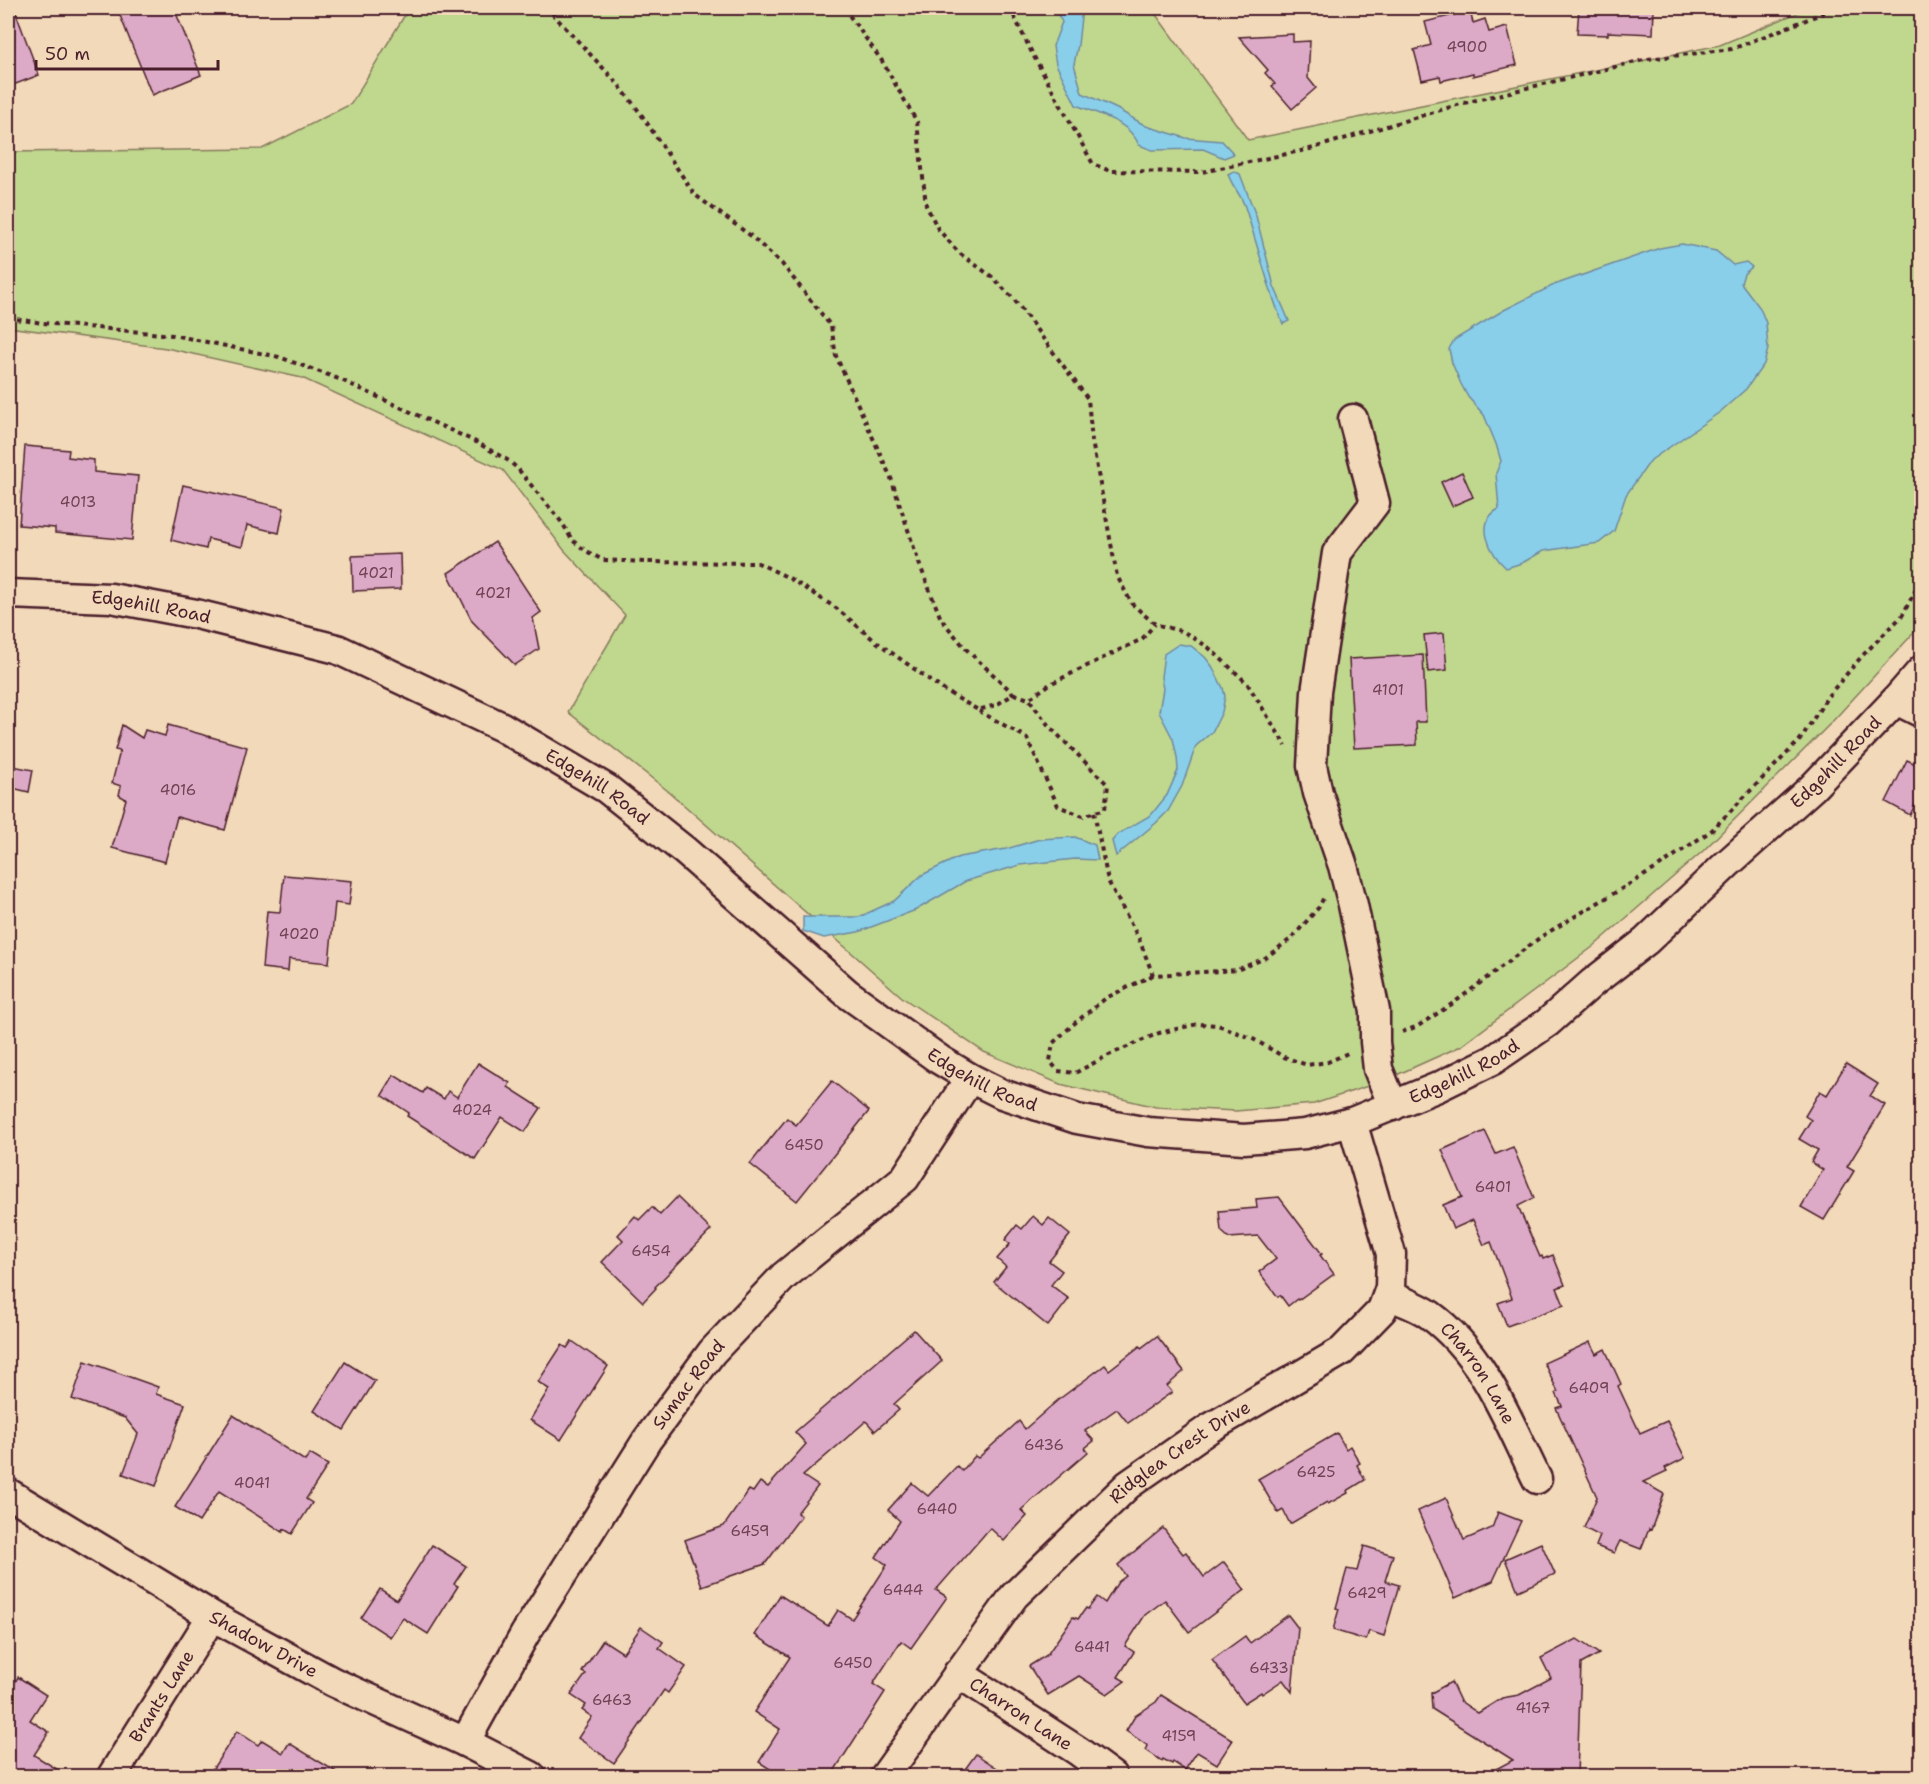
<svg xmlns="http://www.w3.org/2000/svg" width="1929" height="1784" font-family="'Shantell Sans',sans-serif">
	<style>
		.green { fill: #c0d78e; stroke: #857b5c; stroke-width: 1.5 }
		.water { fill: #89cfea; stroke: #70899e; stroke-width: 1.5 }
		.building { fill: #dcaac7; stroke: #4a1f2b; stroke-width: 1.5 }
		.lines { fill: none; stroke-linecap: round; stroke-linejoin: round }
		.minor-casing { stroke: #4a1f2b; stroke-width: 33 }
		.path { stroke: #4a1f2b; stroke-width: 4; stroke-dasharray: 4.5 4.5; stroke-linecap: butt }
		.minor { stroke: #f2d9b9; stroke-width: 28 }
		.labels { text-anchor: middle; stroke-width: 4.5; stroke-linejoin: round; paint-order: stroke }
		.number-label { font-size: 15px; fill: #6e4252 }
		.street-label { font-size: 18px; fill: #4a1f2b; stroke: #f2d9b9 }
	</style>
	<rect width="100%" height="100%" fill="#f2d9b9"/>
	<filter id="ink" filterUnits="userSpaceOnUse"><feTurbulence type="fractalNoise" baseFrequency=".0167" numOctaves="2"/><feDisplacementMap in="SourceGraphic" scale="12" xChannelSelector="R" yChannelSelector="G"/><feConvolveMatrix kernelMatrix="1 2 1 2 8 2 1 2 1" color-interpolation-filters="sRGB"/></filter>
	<g filter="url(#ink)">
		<polygon class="green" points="409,8 1151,8 1248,140 1720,45 1809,8 1921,8 1921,625 1830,724 1703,851 1594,946 1461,1046 1383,1081 1314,1104 1236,1111 1156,1107 1060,1084 984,1052 903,998 668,791 568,712 625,615 564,550 503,470 302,378 166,348 8,327 8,152 262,149 351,104"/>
		<g class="water">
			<path d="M1054 8H1082L1078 45 1074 64 1082 93 1117 109 1146 126 1186 138 1222 141 1234 154 1224 158 1203 149 1152 150 1139 145C1129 121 1098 114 1076 105L1056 64 1053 46 1062 22Z"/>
			<path d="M1234 171 1240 174 1256 216 1274 286 1289 321 1283 324C1267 286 1258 246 1245 207 1241 194 1232 187 1228 174Z"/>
			<path d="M1682 244 1716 251 1733 265 1746 262 1752 267 1744 274 1741 283 1760 308 1766 323 1768 349 1764 364 1746 389 1720 412 1651 460 1626 495 1614 531 1599 543 1543 551 1522 563 1506 568C1490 554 1474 522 1499 509L1496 473 1501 461 1496 444 1484 415 1468 397 1461 384 1452 363 1449 349 1454 340 1504 310 1554 285 1660 248Z"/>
			<polygon points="1179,644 1191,646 1205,657 1212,666 1223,688 1225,696 1222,712 1212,732 1196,746 1182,786 1168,811 1156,823 1116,856 1112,841 1118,834 1151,815 1167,795 1178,770 1177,757 1173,739 1159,712 1163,689 1161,677 1164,654"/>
			<polygon points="1075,837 1095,845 1098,860 1075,859 1020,865 966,881 916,910 858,932 824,938 803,931 803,917 859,917 894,901 922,875 959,857 1006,849 1040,839"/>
		</g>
		<g class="building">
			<polygon points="8,8 14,8 39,75 8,87"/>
			<polygon points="117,8 174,8 201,75 152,95"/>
			<polygon points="1579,8 1654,8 1653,34 1608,32 1608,35 1577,34"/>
			<polygon points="1470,11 1473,23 1485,19 1489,32 1507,27 1517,65 1473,76 1473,73 1441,81 1440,76 1422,80 1414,50 1431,45 1425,22"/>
			<polygon points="1293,34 1293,42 1310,41 1308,78 1316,88 1292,109 1272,86 1275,84 1265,73 1268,70 1239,37"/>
			<polygon points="25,446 69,450 68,457 94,460 94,472 138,476 132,540 55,533 55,528 19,525"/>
			<polygon points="1462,472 1473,497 1452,506 1441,482"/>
			<polygon points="183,485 284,508 279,533 247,525 242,547 208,539 206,549 171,540"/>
			<polygon points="495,542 541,612 533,618 539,649 515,665 472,621 448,573"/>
			<polygon points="400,554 401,589 353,591 352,556"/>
			<polygon points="1444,633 1447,670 1428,672 1424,635"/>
			<polygon points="1423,655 1426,722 1416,722 1417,745 1354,748 1349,659"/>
			<polygon points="122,725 142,738 145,730 165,736 168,725 247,747 225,830 177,817 165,862 112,848 126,799 119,795 121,786 112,783 120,751 115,750"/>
			<polygon points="1907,760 1922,767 1922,791 1910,815 1886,802"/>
			<polygon points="8,765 33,770 29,792 8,787"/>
			<polygon points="284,875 352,881 349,905 335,903 329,963 289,959 288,971 262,968 267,911 280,912"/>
			<polygon points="478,1063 510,1083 508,1087 541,1108 525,1132 502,1117 475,1159 407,1116 409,1113 382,1095 394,1075 423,1093 426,1088 444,1099 448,1091 457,1097"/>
			<polygon points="1846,1064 1878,1084 1870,1096 1885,1105 1847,1167 1854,1171 1824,1220 1801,1207 1823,1170 1811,1162 1818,1150 1799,1139 1811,1120 1805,1116 1820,1091 1827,1095"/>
			<polygon points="832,1081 869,1111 797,1201 750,1164 787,1118 796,1125"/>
			<polygon points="1485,1131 1496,1154 1513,1147 1534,1198 1518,1206 1540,1257 1542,1256 1543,1259 1553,1255 1565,1285 1557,1288 1564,1305 1507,1326 1498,1303 1512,1298 1491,1242 1484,1245 1473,1220 1453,1229 1443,1205 1462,1197 1442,1150"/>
			<polygon points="677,1197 711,1230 655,1287 656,1288 643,1302 602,1262 623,1240 618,1235 635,1216 639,1220 652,1207 660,1215"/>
			<polygon points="1279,1197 1322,1254 1320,1255 1334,1274 1298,1300 1297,1299 1288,1306 1280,1295 1278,1297 1259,1272 1276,1259 1258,1236 1229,1238 1221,1231 1219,1211 1257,1208 1256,1199"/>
			<polygon points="1033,1216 1043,1225 1049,1218 1070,1235 1049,1261 1062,1271 1051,1285 1069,1299 1048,1326 994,1282 1006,1267 997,1259 1010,1244 1005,1240 1017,1225 1022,1229"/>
			<polygon points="914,1330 942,1361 894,1404 899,1410 875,1431 866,1421 803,1476 818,1486 797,1513 801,1516 765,1564 702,1586 685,1540 724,1526 749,1490 753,1492 760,1482 768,1487 806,1444 795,1432"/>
			<polygon points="1157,1336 1184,1371 1167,1386 1172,1392 1128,1423 1117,1409 1085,1431 1094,1441 1085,1448 1088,1452 1021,1510 1027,1516 1004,1541 990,1528 936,1590 947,1597 911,1648 901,1641 873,1684 885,1692 831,1776 781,1776 759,1762 780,1729 754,1712 790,1657 755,1635 780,1595 828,1626 838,1610 852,1619 887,1565 876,1557 900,1521 888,1510 912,1483 928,1496 957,1466 962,1471 975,1456 978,1458 1019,1421 1025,1429 1058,1400 1105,1365 1109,1370 1140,1346 1141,1348"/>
			<polygon points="572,1341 608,1366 561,1440 530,1420 549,1389 538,1382 562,1345 567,1348"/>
			<polygon points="1590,1342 1596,1354 1605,1349 1621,1384 1618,1386 1640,1433 1667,1421 1685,1458 1665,1468 1667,1471 1643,1482 1664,1494 1651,1530 1649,1529 1641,1549 1620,1541 1614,1553 1596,1546 1600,1536 1584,1528 1597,1497 1556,1408 1562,1406 1556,1393 1558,1392 1544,1363"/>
			<polygon points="85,1361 158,1387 156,1394 185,1404 156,1486 123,1474 138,1434 125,1418 72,1399"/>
			<polygon points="345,1362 375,1381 344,1430 314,1411"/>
			<polygon points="233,1415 305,1461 310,1454 328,1465 306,1499 312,1503 292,1534 284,1529 283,1532 219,1491 199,1522 175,1507"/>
			<polygon points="1337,1433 1346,1449 1350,1446 1360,1463 1357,1465 1365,1480 1347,1491 1348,1493 1328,1504 1327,1502 1290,1524 1283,1510 1278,1513 1258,1479"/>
			<polygon points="1446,1498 1464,1540 1492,1528 1498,1512 1521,1521 1493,1581 1455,1598 1418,1511"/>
			<polygon points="1163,1528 1183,1554 1186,1552 1204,1577 1224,1562 1245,1590 1189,1632 1165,1600 1145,1615 1125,1646 1134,1652 1118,1677 1125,1681 1107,1694 1079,1676 1048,1695 1029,1666 1047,1655 1073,1617 1078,1619 1086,1608 1088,1609 1097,1597 1105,1603 1118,1582 1126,1576 1118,1565"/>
			<polygon points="1541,1543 1555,1574 1518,1591 1505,1559"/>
			<polygon points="432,1545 466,1566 454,1584 458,1586 428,1634 403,1618 390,1637 361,1618 380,1589 397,1600"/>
			<polygon points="1364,1546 1393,1555 1385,1581 1399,1585 1384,1636 1369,1631 1366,1640 1333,1630 1339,1609 1336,1608 1347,1569 1357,1571"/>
			<polygon points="1288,1615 1298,1628 1292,1692 1283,1680 1262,1694 1261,1692 1244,1703 1212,1660 1245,1636 1250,1643"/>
			<polygon points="641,1627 663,1642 659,1648 686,1667 668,1693 664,1690 614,1763 578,1738 592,1717 582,1710 586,1705 571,1695 586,1674 582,1672 603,1640 623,1653"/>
			<polygon points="1577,1639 1599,1654 1581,1664 1577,1776 1483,1776 1513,1760 1432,1709 1431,1693 1451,1682 1460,1701 1478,1713 1502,1698 1519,1695 1551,1678 1541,1658"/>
			<polygon points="18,1677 46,1695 30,1720 49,1732 34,1755 68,1776 8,1776 8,1693"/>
			<polygon points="1161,1695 1233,1740 1217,1764 1197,1752 1185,1770 1173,1762 1172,1764 1163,1759 1162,1761 1146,1750 1148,1746 1126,1731 1135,1716 1156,1702"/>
			<polygon points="237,1731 258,1745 262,1740 283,1753 289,1743 343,1776 208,1776"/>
			<polygon points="976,1754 1009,1776 960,1776"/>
		</g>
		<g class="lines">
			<g class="minor-casing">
				<g id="minor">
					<polyline points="1353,419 1375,503 1337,553 1316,692 1312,766 1318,793 1343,866 1353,905 1375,1011 1375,1042 1378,1069 1393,1106"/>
					<path id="s1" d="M8 594 111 598 196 614 337 649 502 727 607 789 685 851 848 994 940 1060 970 1078 1002 1094 1077 1119 1148 1132 1244 1139 1305 1134 1352 1122 1438 1087 1493 1060 1547 1023 1592 983 1646 941 1727 864 1812 788 1896 700 1922 670"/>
					<polyline points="1896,700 1922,713"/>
					<path id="s2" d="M1388 1295C1401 1301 1418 1306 1430 1315 1484 1354 1508 1421 1537 1479"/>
					<path id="s3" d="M8 1493 212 1616 333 1682 465 1742 531 1776"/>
					<path id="s4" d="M958 1673 1078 1751 1112 1776"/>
					<path id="s5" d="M465 1742 525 1634 647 1440 712 1352 784 1276 905 1178 970 1078"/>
					<path id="s6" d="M112 1776 212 1616"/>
					<path id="s7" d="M885 1776 1014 1596 1128 1485 1210 1428 1342 1351 1382 1310 1390 1288 1391 1254 1352 1122"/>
				</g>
			</g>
			<g class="path">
				<polyline points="844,8 882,61 917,122 926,205 938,229 959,253 991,276 1013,298 1088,399 1092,441 1117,576 1132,604 1155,624 1184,632 1208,647 1247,683 1286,746"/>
				<polyline points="1010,8 1032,53 1093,164 1110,171 1202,172 1310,149 1464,103 1648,59 1732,49 1836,8"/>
				<polyline points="8,318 43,323 173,335 279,357 339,379 476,442 509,461 518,469 563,524 572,540 586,551 603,560 645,562 758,563 789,578 836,608 874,640 945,691 978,710 996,705 1014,694 966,649 941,619 919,563 891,478 836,356 831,326 782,264 751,236 695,195 641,114 618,84 547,8"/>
				<polyline points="1014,694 1029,699 1050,684 1142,639 1155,624"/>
				<polyline points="979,711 1027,738 1058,806 1083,816 1105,809 1108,785 1049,726 1029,699"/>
				<polyline points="1094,812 1108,881 1139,939 1153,975 1237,970 1265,958 1292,938 1319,907 1324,897"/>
				<polyline points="1153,975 1106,998 1076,1022 1053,1043 1050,1061 1058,1071 1075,1073 1109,1055 1159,1033 1198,1024 1218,1025 1253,1039 1284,1057 1307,1065 1328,1062 1350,1052"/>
				<polyline points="1402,1032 1418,1026 1455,1002 1542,936 1655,869 1712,830 1800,740 1828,696 1862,656 1902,616 1922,578"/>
			</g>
			<use href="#minor" class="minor"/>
		</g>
	</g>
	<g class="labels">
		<g class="number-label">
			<text x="1467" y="52">4900</text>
			<text x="78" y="507">4013</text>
			<text x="376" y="578">4021</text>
			<text x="493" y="598">4021</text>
			<text x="1388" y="695">4101</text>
			<text x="178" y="795">4016</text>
			<text x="299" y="939">4020</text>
			<text x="472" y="1115">4024</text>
			<text x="804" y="1150">6450</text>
			<text x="1493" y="1192">6401</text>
			<text x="651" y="1256">6454</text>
			<text x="1589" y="1393">6409</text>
			<text x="1044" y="1450">6436</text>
			<text x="1316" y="1477">6425</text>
			<text x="252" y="1488">4041</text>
			<text x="937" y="1514">6440</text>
			<text x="750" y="1536">6459</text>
			<text x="903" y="1595">6444</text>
			<text x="1367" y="1598">6429</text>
			<text x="1092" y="1652">6441</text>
			<text x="853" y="1668">6450</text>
			<text x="1269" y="1673">6433</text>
			<text x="612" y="1705">6463</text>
			<text x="1533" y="1713">4167</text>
			<text x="1179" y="1741">4159</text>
		</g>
		<g class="street-label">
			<text dy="6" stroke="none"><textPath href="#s1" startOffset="144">Edgehill Road</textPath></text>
			<text dy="6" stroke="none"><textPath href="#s1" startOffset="2106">Edgehill Road</textPath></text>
			<text dy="6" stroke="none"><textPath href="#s1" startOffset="630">Edgehill Road</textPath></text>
			<text dy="6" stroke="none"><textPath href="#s1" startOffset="1620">Edgehill Road</textPath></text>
			<text dy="6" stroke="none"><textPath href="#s1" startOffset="1116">Edgehill Road</textPath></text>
			<text dy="6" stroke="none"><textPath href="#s2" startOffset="123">Charron Lane</textPath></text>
			<text dy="6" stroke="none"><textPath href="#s5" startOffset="422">Sumac Road</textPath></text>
			<text dy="6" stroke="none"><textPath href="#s7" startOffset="442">Ridglea Crest Drive</textPath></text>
			<text dy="6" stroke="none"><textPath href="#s3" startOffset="297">Shadow Drive</textPath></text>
			<text dy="6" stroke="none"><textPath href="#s6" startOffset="94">Brants Lane</textPath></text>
			<text dy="6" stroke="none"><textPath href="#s4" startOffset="75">Charron Lane</textPath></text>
		</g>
	</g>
	<rect width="1929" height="1784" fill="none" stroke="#f2d9b9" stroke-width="30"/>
	<rect x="15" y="15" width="1899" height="1754" fill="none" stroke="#4a1f2b" stroke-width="2" filter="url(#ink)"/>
	<path d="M36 60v9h182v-9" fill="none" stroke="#4a1f2b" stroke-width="3"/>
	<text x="45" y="60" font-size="18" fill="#4a1f2b" stroke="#f2d9b9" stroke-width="4.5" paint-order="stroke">50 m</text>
</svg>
